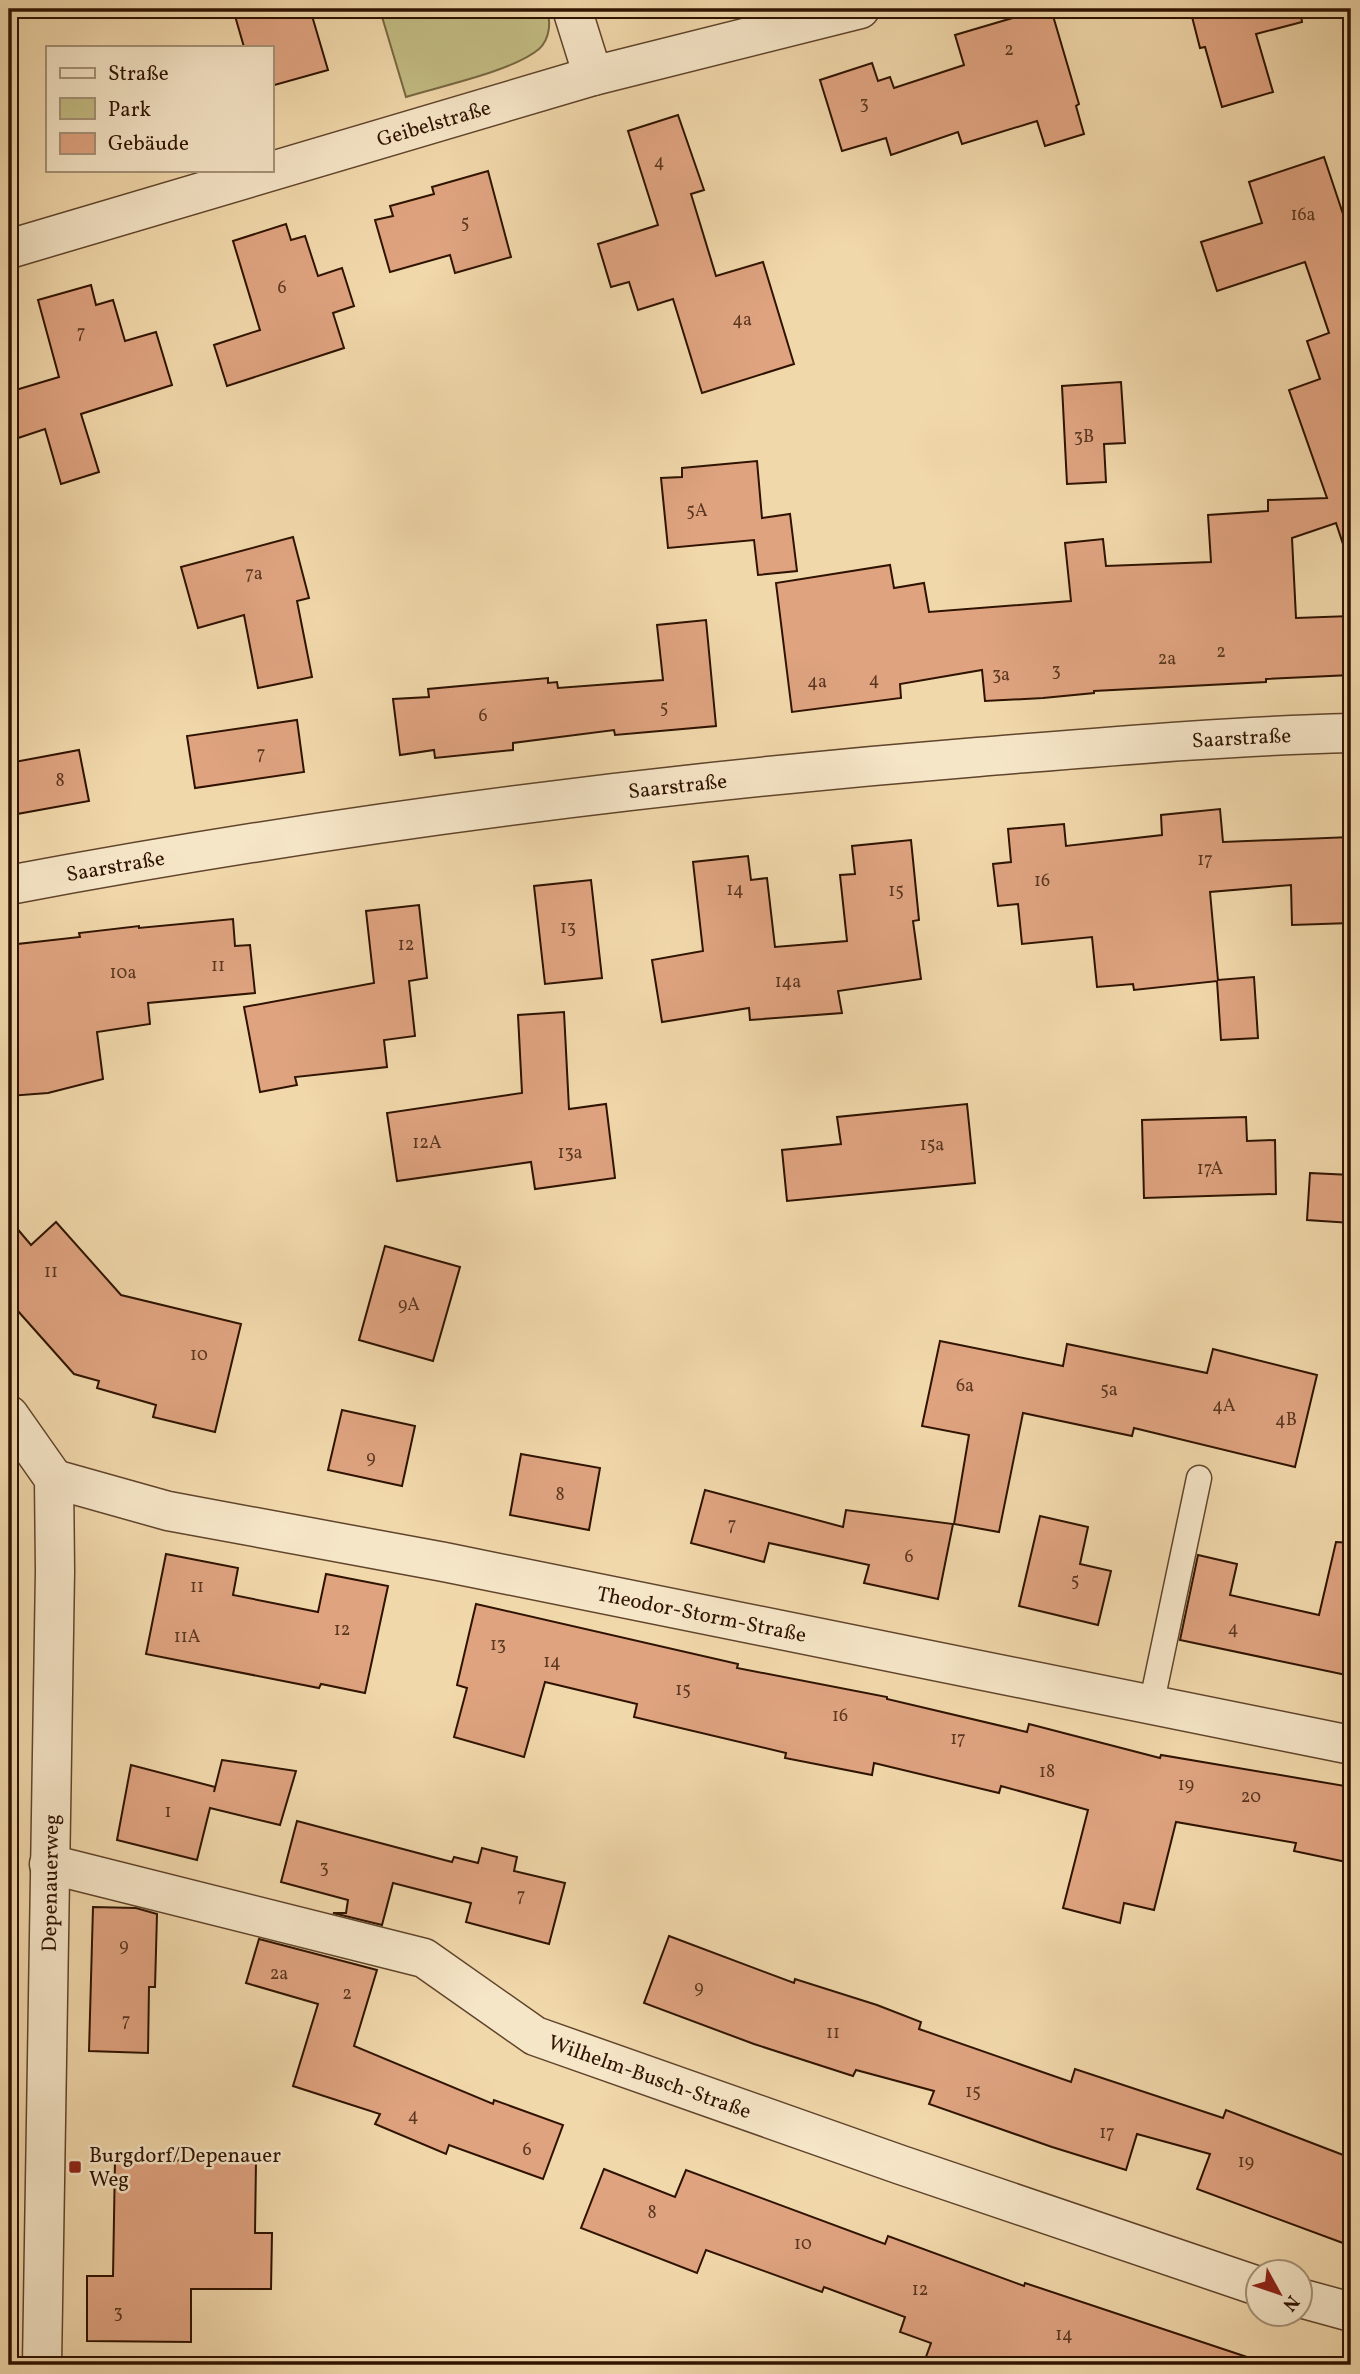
<svg xmlns="http://www.w3.org/2000/svg" width="1360" height="2374" font-family="Vollkorn,serif">
	<style>
		.green { fill: #c2bc83; stroke: #786842; stroke-width: 2 }
		.building { fill: #dfa380; stroke: #2f1300; stroke-width: 2 }
		.lines { fill: none; stroke-linecap: round; stroke-linejoin: round }
		.lane-casing { stroke: #60442b; stroke-width: 27 }
		.street-casing { stroke: #60442b; stroke-width: 41 }
		.lane { stroke: #f6e6c8; stroke-width: 24 }
		.street { stroke: #f6e6c8; stroke-width: 38 }
		.poi-dot { fill: #8f2418; stroke: #f6e6c8; stroke-width: 2.5 }
		.labels { text-anchor: middle; stroke-width: 5; stroke-linejoin: round; paint-order: stroke }
		.number-label { font-size: 18px; fill: #5b3720 }
		.street-label { font-size: 21px; fill: #2f1300; stroke: #f6e6c8 }
		.poi-label { font-size: 21px; fill: #2f1300; stroke: #f6e6c8; text-anchor: start }
	</style>
	<rect width="100%" height="100%" fill="#f1d8ab"/>
	<filter id="stains"><feTurbulence type="fractalNoise" baseFrequency=".00286" numOctaves="4"/><feColorMatrix values="0 0 0 0 .2 0 0 0 0 .09 0 0 0 0 .02 0 0 0 .5 -.17"/></filter>
	<radialGradient id="worn" r=".72"><stop offset=".6" stop-color="#630" stop-opacity="0"/><stop offset="1" stop-color="#630" stop-opacity=".3"/></radialGradient>
	<path class="green" d="M385 9H547C551 22 550 39 539 49 513 71 441 86 406 97L380 10Z"/>
	<g class="building">
		<polygon points="233,9 310,9 328,70 271,86 271,47 244,47"/>
		<polygon points="1043,9 1051,9 1079,104 1076,106 1084,134 1045,146 1037,121 962,144 958,132 891,155 886,138 842,151 820,80 872,63 878,81 890,77 894,88 964,65 955,35"/>
		<polygon points="1190,9 1300,9 1302,22 1256,34 1273,92 1222,107 1205,47 1200,48"/>
		<polygon points="678,115 704,190 691,194 716,276 763,262 794,364 702,393 673,299 638,310 629,282 611,287 598,244 658,225 628,131"/>
		<polygon points="1324,157 1351,238 1351,549 1345,550 1336,523 1292,538 1296,618 1351,616 1351,675 1266,679 1266,682 1094,691 1094,693 1043,698 985,701 982,670 900,684 901,698 792,712 776,583 890,565 894,588 924,583 929,612 1071,601 1065,543 1103,539 1106,566 1211,562 1208,515 1268,511 1268,500 1327,498 1289,390 1320,379 1307,341 1329,333 1305,262 1217,291 1201,242 1262,223 1249,182"/>
		<polygon points="488,171 511,257 455,273 450,255 390,272 375,220 393,216 390,206 434,194 432,187"/>
		<polygon points="286,224 291,240 305,236 318,276 342,268 354,306 333,313 344,348 227,386 214,345 260,330 233,241"/>
		<polygon points="91,285 96,305 113,300 125,341 156,332 172,385 81,414 99,472 61,484 45,429 9,441 9,392 59,377 38,300"/>
		<polygon points="1121,382 1125,443 1104,444 1106,482 1067,484 1062,386"/>
		<polygon points="757,461 762,518 790,514 797,571 758,575 754,540 668,548 661,478 682,477 682,468"/>
		<polygon points="293,537 309,598 297,601 312,677 258,688 244,615 198,628 181,567"/>
		<polygon points="706,620 716,726 615,735 614,730 513,743 513,750 435,758 434,750 400,755 393,699 429,697 428,689 548,678 548,683 557,682 558,688 663,680 657,625"/>
		<polygon points="297,720 304,772 195,788 187,736"/>
		<polygon points="79,750 89,801 17,814 9,763"/>
		<polygon points="1220,809 1223,842 1351,837 1351,923 1292,925 1291,885 1210,892 1218,980 1254,977 1258,1038 1221,1040 1217,981 1134,990 1133,984 1097,987 1092,937 1022,944 1018,904 998,906 993,864 1011,862 1008,829 1064,824 1066,846 1162,835 1161,815"/>
		<polygon points="911,840 919,920 913,921 921,979 838,991 842,1013 750,1020 749,1008 662,1022 652,960 703,951 693,862 748,856 751,880 767,878 775,947 847,941 840,875 855,874 852,846"/>
		<polygon points="591,880 602,978 545,984 534,886"/>
		<polygon points="419,905 427,978 409,981 415,1036 384,1040 387,1067 295,1077 297,1085 260,1092 244,1007 374,983 366,911"/>
		<polygon points="233,919 235,946 250,945 255,993 148,1003 150,1024 97,1032 103,1079 48,1093 9,1096 9,945 80,937 79,933 139,926 139,928"/>
		<polygon points="564,1012 569,1109 606,1104 615,1178 535,1189 531,1162 397,1181 387,1113 522,1093 518,1015"/>
		<polygon points="967,1104 975,1183 787,1201 782,1150 841,1144 837,1117"/>
		<polygon points="1246,1117 1247,1141 1275,1140 1276,1194 1144,1198 1142,1120"/>
		<polygon points="1310,1173 1351,1175 1351,1223 1307,1220"/>
		<polygon points="9,1219 31,1245 56,1222 121,1295 241,1324 215,1432 153,1417 156,1405 97,1388 99,1381 74,1374 9,1301"/>
		<polygon points="385,1246 460,1267 433,1361 359,1340"/>
		<polygon points="940,1341 1063,1366 1067,1344 1207,1373 1213,1349 1317,1375 1295,1467 1134,1428 1132,1436 1023,1413 999,1532 954,1524 969,1435 922,1426"/>
		<polygon points="342,1410 415,1426 402,1486 328,1470"/>
		<polygon points="521,1454 600,1468 589,1530 510,1515"/>
		<polygon points="705,1490 843,1527 846,1510 953,1524 938,1599 864,1583 869,1565 769,1543 764,1562 691,1543"/>
		<polygon points="1040,1516 1088,1527 1080,1564 1111,1571 1098,1625 1019,1606"/>
		<polygon points="1336,1542 1351,1543 1351,1676 1180,1640 1198,1555 1237,1564 1230,1595 1319,1615"/>
		<polygon points="166,1554 238,1568 233,1595 318,1612 326,1574 388,1586 365,1693 321,1684 319,1688 146,1654"/>
		<polygon points="476,1604 738,1664 737,1668 887,1697 887,1699 1027,1732 1029,1724 1160,1758 1161,1755 1351,1787 1351,1863 1294,1851 1296,1843 1176,1822 1154,1910 1124,1903 1120,1923 1063,1908 1088,1810 1001,1786 999,1793 874,1763 872,1775 785,1758 786,1753 634,1717 637,1704 545,1682 524,1757 454,1737 467,1688 457,1685"/>
		<polygon points="222,1760 296,1771 280,1825 210,1808 197,1860 117,1840 131,1765 215,1787 214,1792"/>
		<polygon points="297,1821 452,1862 454,1857 478,1863 482,1848 517,1857 514,1871 565,1883 549,1944 466,1922 471,1903 393,1883 382,1925 333,1913 346,1913 348,1900 281,1882"/>
		<polygon points="93,1907 136,1908 157,1914 155,1987 149,1987 148,2053 89,2051"/>
		<polygon points="669,1936 794,1983 795,1979 877,2005 921,2022 919,2029 1071,2082 1075,2069 1223,2118 1226,2110 1351,2158 1351,2246 1197,2189 1210,2154 1137,2134 1126,2170 1052,2147 929,2104 934,2091 856,2070 853,2076 754,2044 644,2003"/>
		<polygon points="259,1939 377,1970 354,2046 493,2104 494,2100 563,2125 543,2179 449,2145 446,2154 375,2124 380,2114 293,2086 318,2004 246,1983"/>
		<polygon points="115,2160 256,2161 255,2233 272,2233 271,2289 191,2289 191,2342 87,2341 87,2276 113,2276"/>
		<polygon points="604,2169 675,2197 686,2170 885,2244 888,2236 1024,2286 1025,2283 1250,2358 1249,2365 923,2365 931,2343 900,2332 905,2317 824,2287 822,2292 706,2250 697,2273 581,2228"/>
	</g>
	<g class="lines">
		<g class="lane-casing">
			<polyline id="lane" points="1151,1706 1199,1478"/>
		</g>
		<g class="street-casing">
			<g id="street">
				<polyline points="572,9 593,76"/>
				<path id="s1" d="M9 249 593 76 860 9"/>
				<path id="s2" d="M9 885C329 825 654 783 978 757 1103 747 1227 736 1351 733"/>
				<polyline points="9,1415 54,1479 55,1571 42,2365"/>
				<path id="s3" d="M54 1479 168 1511 444 1562 1351 1745"/>
				<path id="s4" d="M49 1864 424 1958 535 2036 901 2165 1258 2286"/>
				<polyline points="1300,2298 1351,2312"/>
			</g>
		</g>
		<use href="#lane" class="lane"/>
		<use href="#street" class="street"/>
	</g>
	<rect class="poi-dot" x="68" y="2160" width="14" height="14" rx="3.5"/>
	<g class="labels">
		<g class="number-label">
			<text x="1009" y="55">2</text>
			<text x="864" y="109">3</text>
			<text x="659" y="167">4</text>
			<text x="1303" y="220">16a</text>
			<text x="465" y="228">5</text>
			<text x="282" y="293">6</text>
			<text x="742" y="325">4a</text>
			<text x="81" y="338">7</text>
			<text x="1084" y="442">3B</text>
			<text x="697" y="516">5A</text>
			<text x="254" y="579">7a</text>
			<text x="1221" y="657">2</text>
			<text x="1167" y="664">2a</text>
			<text x="1056" y="676">3</text>
			<text x="1001" y="680">3a</text>
			<text x="874" y="685">4</text>
			<text x="817" y="687">4a</text>
			<text x="664" y="713">5</text>
			<text x="483" y="721">6</text>
			<text x="261" y="759">7</text>
			<text x="60" y="786">8</text>
			<text x="1205" y="865">17</text>
			<text x="1042" y="886">16</text>
			<text x="735" y="895">14</text>
			<text x="896" y="896">15</text>
			<text x="568" y="933">13</text>
			<text x="406" y="950">12</text>
			<text x="218" y="971">11</text>
			<text x="123" y="978">10a</text>
			<text x="788" y="987">14a</text>
			<text x="427" y="1148">12A</text>
			<text x="932" y="1150">15a</text>
			<text x="570" y="1158">13a</text>
			<text x="1210" y="1174">17A</text>
			<text x="51" y="1277">11</text>
			<text x="409" y="1310">9A</text>
			<text x="199" y="1360">10</text>
			<text x="965" y="1391">6a</text>
			<text x="1109" y="1395">5a</text>
			<text x="1224" y="1411">4A</text>
			<text x="1286" y="1425">4B</text>
			<text x="371" y="1463">9</text>
			<text x="560" y="1500">8</text>
			<text x="732" y="1530">7</text>
			<text x="909" y="1562">6</text>
			<text x="1075" y="1586">5</text>
			<text x="197" y="1592">11</text>
			<text x="1233" y="1634">4</text>
			<text x="342" y="1635">12</text>
			<text x="187" y="1642">11A</text>
			<text x="498" y="1650">13</text>
			<text x="552" y="1667">14</text>
			<text x="683" y="1695">15</text>
			<text x="840" y="1721">16</text>
			<text x="958" y="1744">17</text>
			<text x="1047" y="1777">18</text>
			<text x="1186" y="1790">19</text>
			<text x="1251" y="1802">20</text>
			<text x="168" y="1817">1</text>
			<text x="324" y="1873">3</text>
			<text x="521" y="1901">7</text>
			<text x="124" y="1951">9</text>
			<text x="279" y="1979">2a</text>
			<text x="699" y="1993">9</text>
			<text x="347" y="1999">2</text>
			<text x="126" y="2026">7</text>
			<text x="833" y="2038">11</text>
			<text x="973" y="2097">15</text>
			<text x="413" y="2121">4</text>
			<text x="1107" y="2138">17</text>
			<text x="527" y="2155">6</text>
			<text x="1246" y="2167">19</text>
			<text x="652" y="2218">8</text>
			<text x="803" y="2249">10</text>
			<text x="920" y="2295">12</text>
			<text x="118" y="2318">3</text>
			<text x="1064" y="2340">14</text>
		</g>
		<g class="street-label">
			<text dy="7" stroke="none"><textPath href="#s1" startOffset="443">Geibelstraße</textPath></text>
			<text dy="7" stroke="none"><textPath href="#s2" startOffset="1242">Saarstraße</textPath></text>
			<text dy="7" stroke="none"><textPath href="#s2" startOffset="676">Saarstraße</textPath></text>
			<text dy="7" stroke="none"><textPath href="#s2" startOffset="108">Saarstraße</textPath></text>
			<text dy="7" stroke="none"><textPath href="#s3" startOffset="662">Theodor-Storm-Straße</textPath></text>
			<text transform="translate(50 1883) rotate(-89)" y="7">Depenauerweg</text>
			<text dy="7" stroke="none"><textPath href="#s4" startOffset="644">Wilhelm-Busch-Straße</textPath></text>
		</g>
		<g class="poi-label">
			<text x="89" y="2162">Burgdorf/Depenauer<tspan x="89" dy="24">Weg</tspan></text>
		</g>
	</g>
	<rect width="1360" height="2374" fill="none" stroke="#f1d8ab" stroke-width="35"/>
	<rect x="10" y="10" width="1339" height="2353" fill="none" stroke="#2f1300" stroke-width="3.5"/>
	<rect x="18" y="18" width="1325" height="2339" fill="none" stroke="#2f1300" stroke-width="2"/>
	<rect x="46" y="46" width="228" height="126" fill="#f6e6c8" stroke="#a69278" stroke-width="2"/>
	<rect x="60" y="68" width="35" height="10" fill="#f6e6c8" stroke="#a69278" stroke-width="2"/>
	<text x="108" y="80" font-size="21" fill="#2f1300">Straße</text>
	<rect x="60" y="98" width="35" height="21" fill="#c2bc83" stroke="#a69278" stroke-width="2"/>
	<text x="108" y="116" font-size="21" fill="#2f1300">Park</text>
	<rect x="60" y="133" width="35" height="21" fill="#dfa380" stroke="#a69278" stroke-width="2"/>
	<text x="108" y="150" font-size="21" fill="#2f1300">Gebäude</text>
	<g transform="translate(1279 2293) rotate(130)"><circle r="33" fill="#f6e6c8" stroke="#a69278" stroke-width="2"/>
	<path d="M0-5L12 26L0 18L-12 26Z" fill="#8f2418"/>
	<text y="-10" font-size="19" font-weight="bold" text-anchor="middle" fill="#2f1300">N</text>
	</g>
	<rect width="100%" height="100%" filter="url(#stains)"/>
	<rect width="100%" height="100%" fill="url(#worn)"/>
</svg>
